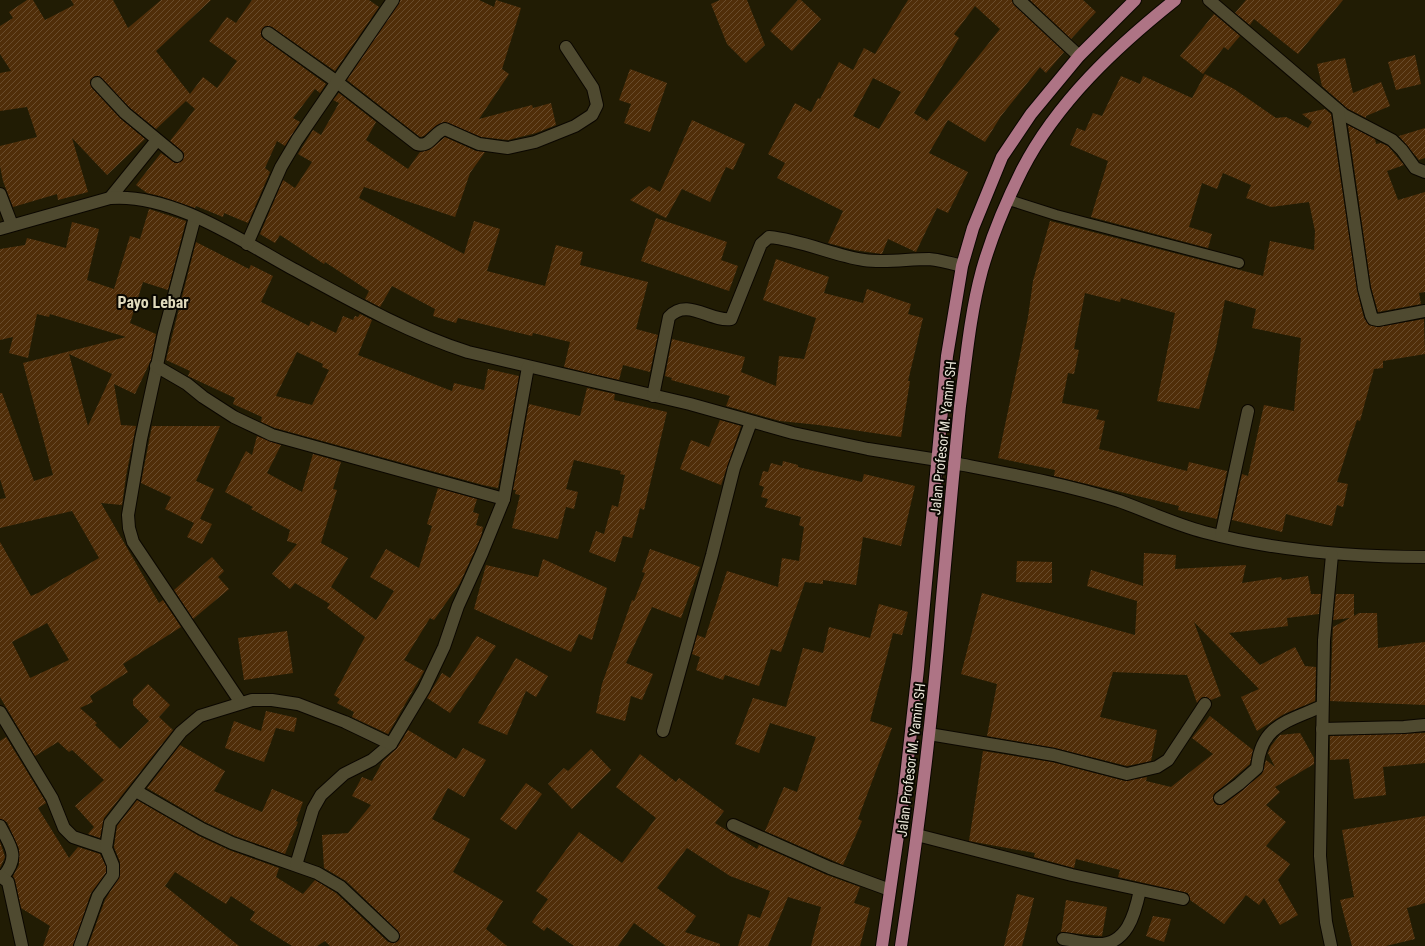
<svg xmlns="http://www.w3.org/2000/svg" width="1425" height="946" font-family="'Roboto Condensed',sans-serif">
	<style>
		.building { fill: url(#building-hatch); fill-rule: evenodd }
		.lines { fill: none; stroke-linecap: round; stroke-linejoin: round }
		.service-casing { stroke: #0b0700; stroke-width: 12 }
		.minor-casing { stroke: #0b0700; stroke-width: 14 }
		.trunk-casing { stroke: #0b0700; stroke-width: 14 }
		.service { stroke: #4f4a30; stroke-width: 10 }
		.minor { stroke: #4f4a30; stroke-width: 12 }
		.trunk { stroke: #ae7485; stroke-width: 12 }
		.labels { text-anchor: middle; stroke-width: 4; stroke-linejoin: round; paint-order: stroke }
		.street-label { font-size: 14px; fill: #e8e5d6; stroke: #090701 }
		.quarter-label { font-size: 16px; font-weight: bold; fill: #e0dabc; stroke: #090701 }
	</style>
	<defs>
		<pattern id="building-hatch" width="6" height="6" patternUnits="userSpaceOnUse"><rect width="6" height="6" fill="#502e09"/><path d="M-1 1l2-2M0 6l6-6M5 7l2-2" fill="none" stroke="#694c2c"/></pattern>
	</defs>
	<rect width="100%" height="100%" fill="#211c04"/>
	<g class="building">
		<polygon points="27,0 33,0 45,20 74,5 71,0 113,0 128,28 161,0 211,0 156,51 190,94 203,77 217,88 237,61 209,41 227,17 236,23 252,0 369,0 379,7 335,71 272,27 265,26 262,29 261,36 264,39 326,84 320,93 315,89 293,118 300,122 285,146 277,141 265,168 270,172 248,223 224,213 223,217 196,206 195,208 160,196 147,193 136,185 161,153 175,163 183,160 184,153 170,141 195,109 186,101 156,129 130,108 99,76 95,76 90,80 92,88 120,118 145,139 107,175 72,138 88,192 58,200 57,194 13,207 3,181 0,166 0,146 37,137 27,107 0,111 0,73 11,71 0,54 0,26 13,18 9,12"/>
		<polygon points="400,0 479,0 494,7 496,0 521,8 502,69 509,74 479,119 532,105 533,108 551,103 556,125 536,133 508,140 481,137 445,122 437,125 424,136 420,137 347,80"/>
		<polygon points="720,0 747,0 765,45 746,63 727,44 711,4"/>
		<polygon points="798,0 801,0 821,19 792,51 770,31"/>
		<path d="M908 0H1012L1014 5 1064 52 1046 73 1040 67 1001 116 985 142 948 120 929 153 968 172 948 213 937 208 916 252 888 239 882 254 854 250 828 243 843 211 777 178 785 163 768 154 795 103 811 112 818 98 820 99 839 62 853 70 864 48 875 54ZM975 6 1000 29 927 121 914 113 959 38 954 34ZM873 78 901 92 879 129 853 116Z"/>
		<polygon points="1030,0 1083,0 1096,12 1071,39"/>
		<polygon points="1246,0 1343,0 1298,54 1254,19 1250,25 1235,13"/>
		<polygon points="1214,14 1240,36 1228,50 1224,47 1203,74 1180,56"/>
		<polygon points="1415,55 1421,84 1396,90 1388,62"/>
		<polygon points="1345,58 1353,93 1381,82 1390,106 1366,116 1366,118 1348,109 1322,86 1317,64"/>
		<polygon points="630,69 667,83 650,132 624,123 631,104 619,100"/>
		<polygon points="1205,74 1234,89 1276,118 1286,117 1308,128 1312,122 1302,114 1325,109 1331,114 1357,290 1364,318 1369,325 1377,327 1424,319 1425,354 1383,361 1383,368 1374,369 1360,421 1357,420 1337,482 1348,484 1343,507 1337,505 1332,526 1286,514 1282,532 1232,520 1242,474 1248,476 1264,405 1294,411 1301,338 1252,328 1256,309 1225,300 1216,347 1199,409 1157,401 1175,313 1121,298 1120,302 1085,293 1074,349 1079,350 1074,374 1068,373 1062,403 1099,410 1096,419 1105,421 1099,449 1187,471 1189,462 1227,471 1217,519 1178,510 1179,506 1054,476 1055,470 998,458 1028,317 1033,281 1050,221 1263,276 1270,241 1314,250 1315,231 1309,202 1271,207 1246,198 1251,185 1223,173 1217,189 1202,183 1189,227 1212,234 1208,248 1091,217 1108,161 1070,145 1077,128 1085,131 1093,113 1102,116 1121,76 1140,84 1143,76 1192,98"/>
		<polygon points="339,93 376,122 366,140 408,169 420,152 429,150 445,137 476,151 485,152 470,173 455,217 364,187 359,198 464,254 474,221 500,229 487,271 545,286 556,245 583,252 580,265 648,282 636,329 658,335 650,372 623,365 619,380 564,367 570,342 533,333 532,336 458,318 456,323 433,316 435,309 392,286 380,307 365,299 369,291 325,262 324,264 280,235 275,243 260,234 283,180 295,188 312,162 298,154 313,130 321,135 339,103 333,100"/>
		<polygon points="692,120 745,144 733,170 726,167 710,202 682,189 666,218 630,200 649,186 660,192"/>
		<polygon points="1348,125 1375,139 1376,144 1381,143 1388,146 1404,165 1387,171 1398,200 1425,192 1425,292 1419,293 1421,304 1378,312 1371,287"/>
		<polygon points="1425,128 1425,158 1419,160 1399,136"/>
		<path d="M149 209 186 221 168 290 143 282 130 323 156 334 151 360 135 394 114 384 121 425 136 426 126 476 122 505 101 503 159 603 163 600 181 627 123 664 128 672 90 696 93 702 80 708 97 723 95 725 120 749 149 721 133 705V699L148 684 170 705 159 717 173 730 104 818 100 838 88 834 94 827 75 806 104 780 72 750 69 752 58 742 35 756 0 697V542L31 596 38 593 99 558 72 511 0 528V499L6 498 0 479V393H2L34 481 53 475 23 363 126 337 50 314 49 317 37 314 28 358 9 353 13 337 0 340V249L25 245 27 238 66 248 72 222 99 229 87 280 114 289 130 236 140 239ZM69 354 112 374 88 426ZM47 623 69 660 30 678 12 642Z"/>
		<polygon points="656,218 727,242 721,260 738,266 729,291 641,261"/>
		<path d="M196 242 249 269 251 265 273 276 261 302 309 326 311 321 336 333 343 316 353 320 355 316 358 317 360 314 372 320 358 355 452 391 454 383 484 390 488 369 519 376 498 488 483 485 275 428 261 422 262 417 233 404 235 398 190 377 188 376 190 371 166 360ZM297 352 323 364 322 367 329 370 312 405 276 396Z"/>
		<polygon points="776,259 829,277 824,293 863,303 867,289 911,304 908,314 923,318 908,381 910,381 901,437 819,425 780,421 726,406 730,396 671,380 672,378 665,376 672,339 745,357 741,372 776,386 779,356 804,359 816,318 763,300"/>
		<polygon points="587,388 615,394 614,400 667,412 644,510 640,508 632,538 623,536 615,562 589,552 596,531 604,534 612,505 618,507 625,475 620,474 621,471 574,460 566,489 578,492 574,509 566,507 558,539 512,528 520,495 515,494 516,490 513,490 529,404 580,416"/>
		<polygon points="720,420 741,426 721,485 680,469 691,440 709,447"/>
		<polygon points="152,426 220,426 196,481 214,489 200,519 212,524 202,544 187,537 194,523 165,509 171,497 141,483"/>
		<polygon points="257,436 281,445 267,473 302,492 313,454 341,462 333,489 337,490 321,543 348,558 331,587 376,620 394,591 370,577 386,549 419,568 432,526 427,524 438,488 477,499 473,512 479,514 476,525 483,527 481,537 460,583 434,620 430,618 404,660 424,671 388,734 352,717 354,712 337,703 340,699 334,695 365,637 327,608 330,604 295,583 290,589 272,574 297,544 287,541 290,530 251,509 253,507 225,492 246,451 252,455"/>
		<polygon points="783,461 798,465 798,467 862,482 864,474 915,486 901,546 863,537 856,585 823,580 823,584 805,582 781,652 771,649 759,686 725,675 723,680 696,670 700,657 692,654 697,635 705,638 727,571 778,587 782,558 799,561 804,527 799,525 801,517 765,507 768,499 761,497 764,487 759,485 763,471 768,472 771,463 782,466"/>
		<polygon points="650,549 700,567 681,618 652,607 626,663 653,674 642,700 631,696 625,721 596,713 602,684 632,600 634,601 645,573 642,572"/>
		<polygon points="1144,553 1176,555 1175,569 1246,565 1242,583 1281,577 1282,580 1308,576 1311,594 1321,594 1319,614 1287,618 1288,626 1229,633 1260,665 1295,647 1305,666 1316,667 1315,701 1284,714 1257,731 1241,697 1259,689 1194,622 1221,696 1211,700 1206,697 1202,697 1197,703 1187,675 1113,672 1100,717 1157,730 1151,761 1127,766 1055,748 987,736 997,684 961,674 982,593 1135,635 1137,601 1087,586 1091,570 1143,586"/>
		<polygon points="212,557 224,571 218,577 229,589 193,619 174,590"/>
		<polygon points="543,559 607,588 592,640 579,634 571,652 474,609 486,565 538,577"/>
		<polygon points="1017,561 1052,562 1052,583 1016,582"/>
		<polygon points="1336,594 1354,594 1354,616 1359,613 1377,613 1378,648 1425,642 1425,705 1330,701 1333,627 1350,618 1333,620"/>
		<polygon points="879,604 908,612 902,635 893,633 870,721 892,728 858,819 862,821 843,865 765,831 784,787 797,792 816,737 770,723 759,753 735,744 753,698 786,707 803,648 823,653 829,627 870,638"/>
		<polygon points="287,631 293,673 244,680 238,638"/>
		<polygon points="477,636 496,646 450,713 427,698 442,673 450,678"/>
		<polygon points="516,658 548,676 536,697 526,691 507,735 478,723"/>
		<polygon points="266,711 297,718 294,732 276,728 264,762 225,748 234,721 261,731"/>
		<polygon points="1210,716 1253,750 1250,764 1213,795 1214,802 1217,805 1224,804 1262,774 1266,760 1275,767 1268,753 1271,746 1280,735 1300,733 1314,758 1314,764 1275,787 1280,792 1266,805 1286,822 1266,846 1290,864 1278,880 1298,915 1280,925 1264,898 1259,905 1246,895 1224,924 1190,900 1188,893 1118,877 1120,870 1076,859 1074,868 1034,857 1035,853 969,841 983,751 1052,762 1125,781 1147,777 1146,781 1171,787 1213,754 1192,738"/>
		<polygon points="408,730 456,759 463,748 486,760 464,797 448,788 432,819 470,839 453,872 503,901 486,929 507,946 330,946 325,941 317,946 292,946 250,920 255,912 231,896 226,904 175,872 165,886 239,946 88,946 105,900 120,875 120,862 114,847 117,826 137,800 199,836 229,850 279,868 276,877 303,894 315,880 336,893 388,942 395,943 398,941 400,937 398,931 346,881 324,868 322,835 348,833 371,805 352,796 362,777 372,781 383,761 397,748"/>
		<polygon points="1425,733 1425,763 1383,767 1386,795 1354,799 1349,759 1330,760 1330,736"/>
		<polygon points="6,737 45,801 46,803 38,808 69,858 78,847 100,854 106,866 106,873 91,893 73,946 43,946 50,926 21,908 15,880 13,876 19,865 19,849 7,822 0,819 0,741"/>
		<polygon points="180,745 225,771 214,791 262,812 272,789 303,802 296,821 298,822 285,854 235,836 205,822 147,788"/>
		<polygon points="591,749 611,770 572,809 548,784 564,768 568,771"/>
		<polygon points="640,754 676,782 679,778 724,811 715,823 757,849 759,845 827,875 860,887 854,903 870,908 860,946 811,946 821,907 788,897 768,946 738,946 748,914 760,918 770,891 730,876 687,848 657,888 696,916 685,932 720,944 720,946 666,946 634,923 618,946 574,946 547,927 544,931 532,922 548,899 536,891 579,832 622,863 656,818 616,787"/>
		<polygon points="526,783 542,794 516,830 500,819"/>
		<polygon points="1425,816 1425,903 1407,908 1415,939 1386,946 1352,946 1340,900 1354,897 1342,830"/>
		<polygon points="0,842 5,857 0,868"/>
		<polygon points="1017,894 1034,898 1027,927 1022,946 1004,946"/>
		<polygon points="1066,900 1107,907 1102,936 1061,932"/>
		<polygon points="1153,916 1171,919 1164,942 1146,936"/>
	</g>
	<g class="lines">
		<g class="service-casing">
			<polyline id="service" points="1009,200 1056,215 1239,263"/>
		</g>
		<g class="minor-casing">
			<g id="minor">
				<polyline points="1019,0 1079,56"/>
				<polyline points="1209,0 1344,115 1392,140 1402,150 1415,168 1425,172"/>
				<path d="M268 33 337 82 417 144C430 148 434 132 445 129L479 144 508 148 535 142 575 126 592 115 597 105 593 88 566 47"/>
				<polyline points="97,83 125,113 177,156"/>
				<polyline points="1338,110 1364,289 1371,315 1373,319 1378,320 1425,311"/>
				<polyline points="0,194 12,225"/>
				<polyline points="110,198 157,140"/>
				<polyline points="195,217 164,333 141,439 128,515 129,528 133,542 241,703"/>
				<path d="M0 229 110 198C172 193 240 240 293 269 350 300 406 332 468 352L690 404 793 433 868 449 938 460"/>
				<polyline points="247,244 281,167 297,140 393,0"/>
				<polyline points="156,366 187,384 203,397 234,417 272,435 504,499"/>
				<path d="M653 396 669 317C687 297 710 322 731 319L761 244 769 237C802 240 832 255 864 260 885 263 908 259 929 259 941 260 951 263 962 266"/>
				<path d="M954 463C1010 474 1065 484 1119 501 1147 511 1174 524 1204 532 1276 551 1351 557 1425 557"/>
				<polyline points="1221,536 1248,411"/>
				<polyline points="0,712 52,798 64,828 73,837 106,848"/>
				<polyline points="1322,729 1404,727 1425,725"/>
				<polyline points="663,731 712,555 734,468 751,422"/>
				<polyline points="929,734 1054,755 1127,774 1157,767 1168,760 1205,704"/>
				<polyline points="136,791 202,829 232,843 317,873 341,887 393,936"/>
				<path d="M1220 798 1239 784 1257 768C1261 724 1288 722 1322 706"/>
				<polyline points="733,825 830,868 890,890"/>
				<path d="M0 826C11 847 20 856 3 877"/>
				<polyline points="917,835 1072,875 1183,899"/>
				<polyline points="296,865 313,809 321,795 344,774 372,760 391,744 424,689 444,647 458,606 482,553 504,499 528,367"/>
				<polyline points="0,876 8,882 22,946"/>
				<path d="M1063 939C1074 940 1085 944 1096 944 1127 946 1135 914 1140 890"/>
				<polyline points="80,946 98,896 113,875 113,865 106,848 110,823 181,732 200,716 252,700 272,700 298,704 345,722 391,744"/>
				<polyline points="1331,946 1326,922 1320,856 1324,640 1332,555"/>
			</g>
		</g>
		<g class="trunk-casing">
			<g id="trunk">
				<polyline points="882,946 904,794 918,669 947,356 962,266 973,228 1002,157 1031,114 1079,56 1135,0"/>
				<path d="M901 946C918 834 932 723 941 610 947 542 953 474 960 406 966 361 970 314 982 270 992 235 1006 202 1022 170 1057 102 1116 47 1175 0"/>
			</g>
		</g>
		<use href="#service" class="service"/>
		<use href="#minor" class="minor"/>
		<use href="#trunk" class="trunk"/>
	</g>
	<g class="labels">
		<g class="street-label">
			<text transform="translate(943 438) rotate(-84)" y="5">Jalan Profesor M. Yamin SH</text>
			<text transform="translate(911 760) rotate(-83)" y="5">Jalan Profesor M. Yamin SH</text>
		</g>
		<g class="quarter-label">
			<text x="153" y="308">Payo Lebar</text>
		</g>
	</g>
</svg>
